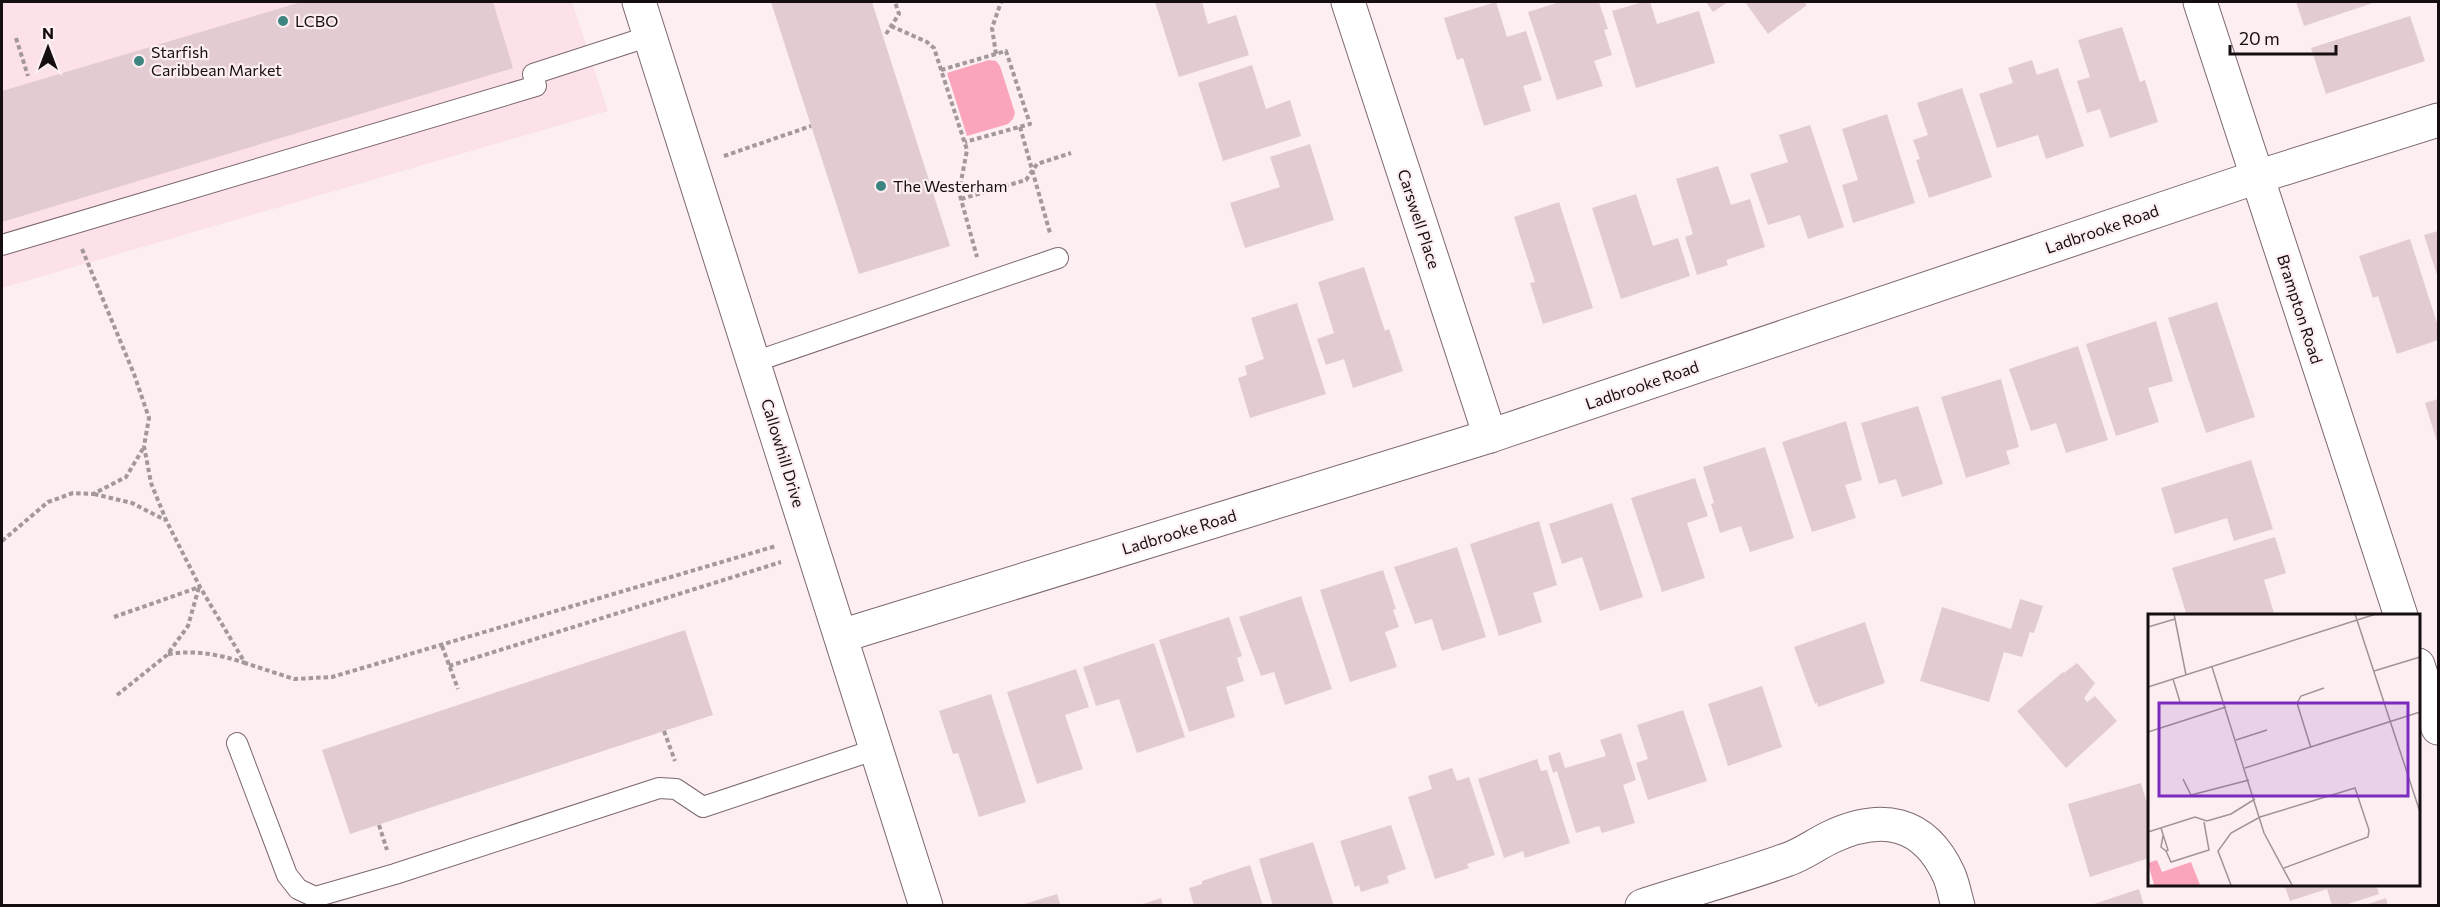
<svg xmlns="http://www.w3.org/2000/svg" width="2440" height="907" font-family="Commissioner,sans-serif">
	<style>
		.built { fill: #fce2e8 }
		.green { fill: #faa5bb }
		.building { fill: #e3ccd1 }
		.lines { fill: none; stroke-linecap: round; stroke-linejoin: round }
		.service-casing { stroke: #7d686d; stroke-width: 22 }
		.minor-casing { stroke: #7d686d; stroke-width: 35 }
		.path { stroke: #a3989a; stroke-width: 4; stroke-dasharray: 4.5 3; stroke-linecap: butt }
		.service { stroke: #fff; stroke-width: 20 }
		.minor { stroke: #fff; stroke-width: 33 }
		.poi-dot { fill: #3c8480; stroke: #fceef1; stroke-width: 2 }
		.labels { text-anchor: middle; stroke-width: 4.5; stroke-linejoin: round; paint-order: stroke }
		.poi-label { font-size: 16px; fill: #160e10; stroke: #fceef1; text-anchor: start }
		.street-label { font-size: 16px; fill: #160e10; stroke: #fceef1 }
		.inset-road { fill: none; stroke: #a09497; stroke-width: 1.5 }
		.view { fill: #7b2cbf; fill-opacity: 0.15; stroke: #7b2cbf; stroke-width: 3 }
		.inset-edge { fill: none; stroke: #160e10; stroke-width: 3 }
	</style>
	<rect width="100%" height="100%" fill="#fceef1"/>
	<polygon class="built" points="2,2 572,2 608,111 2,288"/>
	<polygon class="green" points="989,60 996,61 1000,66 1015,113 1013,119 1008,124 967,136 947,73"/>
	<g class="building">
		<polygon points="301,2 493,2 513,68 2,222 2,91"/>
		<polygon points="771,2 872,2 950,246 859,274"/>
		<polygon points="1155,2 1202,2 1208,24 1236,15 1249,55 1179,77"/>
		<polygon points="1496,2 1507,37 1526,31 1542,80 1523,86 1531,111 1484,126 1463,58 1457,60 1444,18"/>
		<polygon points="1560,2 1599,2 1608,29 1604,30 1612,55 1594,61 1603,86 1557,100 1528,12"/>
		<polygon points="1643,2 1650,2 1657,24 1699,11 1715,63 1636,88 1612,11"/>
		<polygon points="1706,2 1728,2 1713,12"/>
		<polygon points="1745,2 1804,2 1807,5 1768,34"/>
		<polygon points="2296,2 2376,2 2304,26"/>
		<polygon points="2410,16 2425,61 2326,94 2311,48"/>
		<polygon points="2122,27 2140,82 2145,80 2158,122 2110,138 2100,109 2087,113 2077,81 2090,77 2078,40"/>
		<polygon points="2032,60 2037,75 2058,68 2084,146 2046,159 2038,135 1997,148 1979,94 2013,83 2008,68"/>
		<polygon points="1252,65 1266,109 1290,100 1301,136 1223,161 1198,83"/>
		<polygon points="1962,88 1992,177 1929,198 1916,160 1920,159 1913,140 1928,135 1917,103"/>
		<polygon points="1887,114 1915,203 1853,223 1842,185 1858,180 1842,129"/>
		<polygon points="1810,125 1844,227 1808,239 1800,215 1768,225 1750,174 1788,162 1779,135"/>
		<polygon points="1310,144 1334,220 1245,248 1230,203 1280,187 1270,157"/>
		<polygon points="1718,166 1731,205 1750,199 1765,247 1726,260 1728,265 1697,275 1685,237 1693,234 1676,179"/>
		<polygon points="1636,194 1653,246 1678,238 1690,276 1621,299 1592,208"/>
		<polygon points="1559,202 1593,308 1543,324 1530,283 1535,282 1514,217"/>
		<polygon points="2438,231 2438,278 2424,235"/>
		<polygon points="2410,239 2438,326 2438,340 2397,354 2378,296 2373,298 2359,256"/>
		<polygon points="1364,267 1385,331 1389,329 1403,371 1353,388 1344,359 1326,365 1317,339 1334,333 1318,282"/>
		<polygon points="2217,302 2255,417 2206,433 2168,318"/>
		<polygon points="1297,303 1326,394 1250,418 1238,378 1247,375 1245,366 1264,359 1251,318"/>
		<polygon points="2156,321 2173,381 2148,388 2159,422 2116,436 2086,344"/>
		<polygon points="2078,346 2108,440 2066,453 2056,423 2031,431 2009,369"/>
		<polygon points="2001,379 2019,447 2006,451 2010,464 1966,478 1941,397"/>
		<polygon points="2438,399 2438,445 2425,403"/>
		<polygon points="1918,406 1943,484 1902,497 1896,479 1879,484 1861,423"/>
		<polygon points="1846,421 1862,480 1845,485 1856,518 1812,532 1782,442"/>
		<polygon points="1765,447 1794,538 1750,552 1741,526 1720,533 1711,504 1714,503 1703,467"/>
		<polygon points="2251,460 2273,529 2234,541 2227,518 2175,534 2161,488"/>
		<polygon points="1695,478 1708,516 1687,523 1705,578 1662,592 1631,498"/>
		<polygon points="1612,503 1643,597 1600,611 1582,557 1562,564 1549,524"/>
		<polygon points="1539,521 1557,585 1533,593 1542,622 1499,636 1470,544"/>
		<polygon points="2275,537 2286,573 2264,580 2274,613 2265,616 2187,616 2172,568"/>
		<polygon points="1457,547 1486,637 1442,651 1432,619 1415,624 1394,567"/>
		<polygon points="1383,570 1396,609 1393,610 1399,627 1385,632 1397,667 1350,682 1320,590"/>
		<polygon points="1301,596 1332,689 1285,705 1274,672 1261,676 1239,617"/>
		<polygon points="2020,599 2043,606 2034,633 2030,632 2022,657 2004,652 1989,702 1920,681 1942,607 2011,629"/>
		<polygon points="1229,617 1242,656 1237,658 1244,681 1226,687 1235,717 1189,732 1159,640"/>
		<polygon points="1865,622 1885,683 1818,707 1817,702 1815,704 1794,647"/>
		<polygon points="685,630 713,715 350,834 322,750"/>
		<polygon points="1154,643 1185,737 1137,753 1119,699 1096,706 1083,667"/>
		<polygon points="2077,663 2095,683 2084,698 2087,702 2095,696 2117,721 2066,768 2017,711 2063,672 2064,673"/>
		<polygon points="1076,669 1089,707 1065,715 1083,769 1037,784 1007,692"/>
		<polygon points="1762,686 1782,747 1728,766 1708,704"/>
		<polygon points="991,694 1026,802 979,817 958,753 953,754 939,711"/>
		<polygon points="1683,710 1707,781 1648,800 1636,763 1648,759 1637,725"/>
		<polygon points="1621,733 1636,780 1623,785 1635,823 1602,833 1599,826 1576,833 1557,771 1553,773 1548,756 1560,752 1565,768 1606,756 1600,740"/>
		<polygon points="1537,759 1541,771 1547,770 1570,843 1525,858 1523,851 1504,858 1478,779"/>
		<polygon points="1452,768 1457,781 1469,777 1495,855 1467,864 1469,868 1435,879 1408,797 1432,789 1428,776"/>
		<polygon points="2141,783 2149,810 2149,858 2090,877 2068,804"/>
		<polygon points="1391,825 1406,869 1387,876 1389,883 1361,892 1359,885 1355,887 1340,841"/>
		<polygon points="1313,842 1334,906 1273,906 1259,859"/>
		<polygon points="1250,865 1263,906 1194,906 1189,888 1202,884 1202,881"/>
		<polygon points="2284,884 2376,884 2379,894 2342,906 2332,906 2327,889 2290,901"/>
		<polygon points="2139,889 2144,906 2095,906 2094,904"/>
		<polygon points="1057,894 1061,906 1021,906 1021,905"/>
		<polygon points="1161,898 1163,906 1140,906 1140,905"/>
		<polygon points="2386,898 2388,906 2365,906 2365,905"/>
	</g>
	<g class="lines">
		<g class="service-casing">
			<g id="service">
				<polyline points="2,245 536,86 533,74 650,36"/>
				<polyline points="754,362 1058,258"/>
				<polyline points="237,743 287,875 298,889 315,897 395,874 659,788 676,789 703,807 877,749"/>
			</g>
		</g>
		<g class="minor-casing">
			<g id="minor">
				<polyline points="639,2 926,906"/>
				<polyline points="1348,2 1490,436"/>
				<polyline points="2200,2 2401,616"/>
				<polyline points="841,636 1490,436 2257,177 2438,120"/>
				<polyline points="2418,665 2438,728"/>
				<path d="M1642 906C1690 890 1739 877 1786 860 1802 855 1816 844 1831 837 1881 814 1924 820 1949 875 1953 884 1955 896 1958 906"/>
			</g>
		</g>
		<g class="path">
			<polyline points="891,26 927,42 934,48 967,150 959,192 977,257"/>
			<polyline points="886,34 899,14 895,2"/>
			<polyline points="16,38 28,76"/>
			<polyline points="996,54 992,28 1001,2"/>
			<polyline points="941,70 1006,51 1030,124 965,142"/>
			<polyline points="1020,127 1050,233"/>
			<polyline points="724,156 811,126"/>
			<polyline points="961,199 1026,180 1037,164 1071,153"/>
			<polyline points="82,249 134,374 149,418 144,446 151,483 166,520 200,587 245,663 294,679 332,677 776,546"/>
			<polyline points="94,494 132,503 165,520"/>
			<polyline points="2,541 48,502 73,493 93,494 126,477 144,447"/>
			<polyline points="114,617 199,587"/>
			<polyline points="442,646 458,689"/>
			<path d="M168 654C196 650 218 654 245 663"/>
			<polyline points="449,666 781,562"/>
			<polyline points="117,695 167,655 188,626 199,587"/>
			<polyline points="664,731 675,761"/>
			<polyline points="379,825 387,850"/>
		</g>
		<use href="#service" class="service"/>
		<use href="#minor" class="minor"/>
	</g>
	<g class="poi-dot">
		<circle cx="283" cy="21" r="6"/>
		<circle cx="139" cy="61" r="6"/>
		<circle cx="881" cy="186" r="6"/>
	</g>
	<g class="labels">
		<g class="poi-label">
			<text x="295" y="27">LCBO</text>
			<text x="151" y="58">Starfish<tspan x="151" dy="18">Caribbean Market</tspan></text>
			<text x="893" y="192">The Westerham</text>
		</g>
		<g class="street-label">
			<text transform="translate(1419 219) rotate(72)" y="6">Carswell Place</text>
			<text transform="translate(2102 229) rotate(-19)" y="6">Ladbrooke Road</text>
			<text transform="translate(2300 309) rotate(72)" y="6">Brampton Road</text>
			<text transform="translate(1642 385) rotate(-19)" y="6">Ladbrooke Road</text>
			<text transform="translate(783 453) rotate(73)" y="6">Callowhill Drive</text>
			<text transform="translate(1179 532) rotate(-17)" y="6">Ladbrooke Road</text>
		</g>
	</g>
	<g transform="translate(2148 614)">
		<rect width="272" height="272" fill="#fceef1"/>
		<path d="M9 246 14 258 43 248 52 271H6L0 249Z" fill="#faa5bb"/>
		<path class="inset-road" d="M26 0 38 61M207 0 272 198M0 13 27 5M64 53 116 219 144 271M226 57 272 43M25 65 32 88M0 73 228 0M0 118 78 93M88 126 119 116M163 134 149 89 153 82 176 74M97 154 272 98M35 165 43 181 101 166M13 214 20 236 18 237 13 233 15 222M0 218 47 203 59 207 83 200 107 185M18 237 23 248 61 236 56 208M83 271 70 237 83 219 112 203 207 174 221 216 220 223 136 254"/>
		<path class="view" d="M11 89H260V182H11Z"/>
		<rect width="272" height="272" class="inset-edge"/>
	</g>
	<rect width="2440" height="907" fill="none" stroke="#160e10" stroke-width="6"/>
	<g transform="translate(48 48)" stroke="#fceef1" stroke-width="4.5" paint-order="stroke">
	<path d="M0-4.5L10 22L0 15L-10 22Z" fill="#160e10"/>
	<text y="-9" font-size="16" font-weight="bold" text-anchor="middle" fill="#160e10">N</text>
	</g>
	<path d="M2230 45v9h106v-9" fill="none" stroke="#160e10" stroke-width="3"/>
	<text x="2239" y="45" font-size="18" fill="#160e10" stroke="#fceef1" stroke-width="4.5" paint-order="stroke">20 m</text>
</svg>
